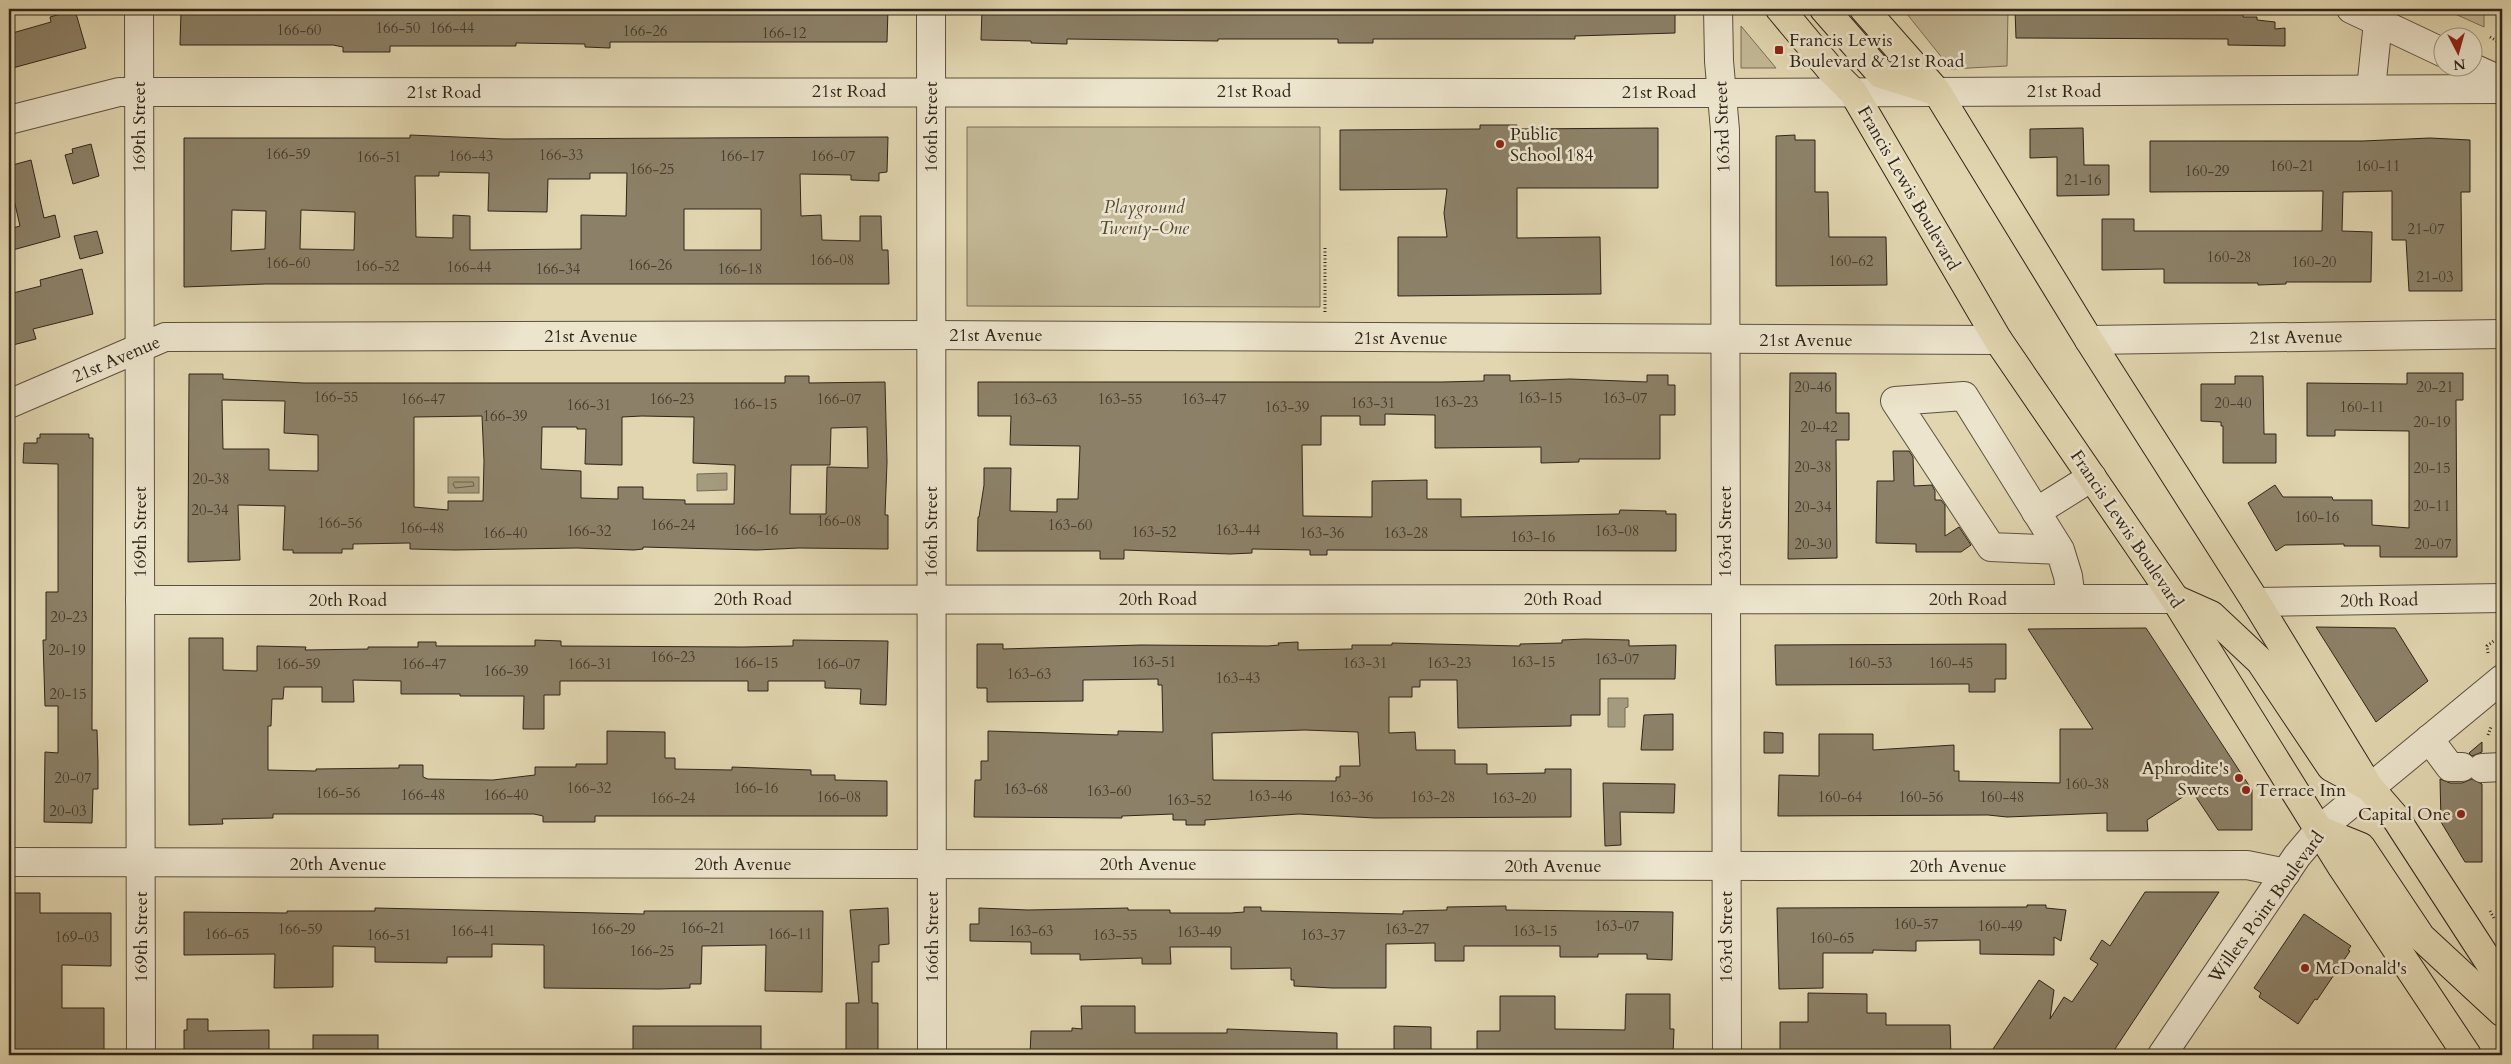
<svg xmlns="http://www.w3.org/2000/svg" width="2511" height="1064" font-family="Cardo,serif">
	<style>
		.green { fill: #c3b896; stroke: #796e58 }
		.water { fill: #a49a7d; stroke: #756b55 }
		.lines { fill: none; stroke-linecap: round; stroke-linejoin: round }
		.shore { stroke: #6a604b; stroke-width: 1 }
		.building { fill: #8c8168; stroke: #2f2519; fill-rule: evenodd }
		.minor-casing { stroke: #5c513f; stroke-width: 30 }
		.major-casing { stroke: #2f2519; stroke-width: 30 }
		.path { stroke: #2f2519; stroke-width: 3; stroke-dasharray: 1 2.5; stroke-linecap: butt }
		.minor { stroke: #ece4cc; stroke-width: 28 }
		.major { stroke: #e1d6b0; stroke-width: 28 }
		.poi-dot { fill: #8f2418; stroke: #ece4cc; stroke-width: 2 }
		.labels { text-anchor: middle; stroke-width: 5; stroke-linejoin: round; paint-order: stroke }
		.number-label { font-size: 15px; fill: #463c2d }
		.poi-label { font-size: 18px; fill: #2f2519; stroke: #ece4cc; text-anchor: start }
		.street-label { font-size: 18px; fill: #2f2519; stroke: #ece4cc }
		.park-label { font-size: 18px; font-style: italic; fill: #544a38; stroke: #ece4cc }
	</style>
	<rect width="100%" height="100%" fill="#e1d6b0"/>
	<filter id="stains"><feTurbulence type="fractalNoise" baseFrequency=".004" numOctaves="4"/><feColorMatrix values="0 0 0 0 .2 0 0 0 0 .09 0 0 0 0 .02 0 0 0 .5 -.17"/></filter>
	<radialGradient id="worn" r=".72"><stop offset=".6" stop-color="#630" stop-opacity="0"/><stop offset="1" stop-color="#630" stop-opacity=".3"/></radialGradient>
	<g class="green">
		<polygon points="1903,9 2008,9 2007,66 1951,69"/>
		<polygon points="2444,9 2484,9 2484,27"/>
		<polygon points="1741,26 1776,68 1741,68"/>
		<polygon points="967,127 1320,127 1320,307 967,306"/>
	</g>
	<g class="water">
		<polygon points="727,473 727,490 697,491 697,474"/>
		<rect x="448" y="477" width="31" height="16"/>
		<polygon points="1608,698 1628,698 1628,707 1625,708 1625,727 1608,727"/>
	</g>
	<g class="lines">
		<polygon class="shore" points="455,482 473,482 474,486 455,488 453,484"/>
	</g>
	<g class="building">
		<polygon points="190,9 255,9 255,11 313,11 313,13 379,10 491,12 491,9 888,9 887,42 610,42 610,48 585,47 585,44 516,43 516,46 390,46 390,52 343,52 343,47 333,45 180,45 181,11 190,11"/>
		<polygon points="982,9 1675,9 1675,33 1575,36 1575,39 1373,39 1373,43 1338,43 1338,39 1218,39 1218,41 1067,39 1067,44 1031,43 1031,41 981,40"/>
		<polygon points="2015,9 2243,10 2243,17 2257,17 2257,20 2275,22 2275,29 2285,28 2285,46 2228,45 2228,39 2016,38"/>
		<polygon points="75,10 86,48 9,69 9,34 51,22 50,17"/>
		<polygon points="1480,125 1517,125 1516,129 1658,128 1658,188 1517,188 1517,238 1600,237 1601,294 1398,296 1398,237 1447,237 1444,213 1447,189 1340,190 1340,130 1480,129"/>
		<polygon points="2083,128 2084,165 2109,165 2109,195 2057,196 2057,157 2030,158 2030,129"/>
		<path d="M410 135 504 139 888 137 887 172 879 173V181L851 180V175L800 174 801 216 821 215 822 240 860 241V216H881L882 250H888L889 284H265L184 287V138H410ZM439 172 489 173 488 211 547 212 548 179H590V173H627L626 216 581 215V249L470 250V216L453 215V238L416 237 415 176H439ZM684 209H761V250H684ZM232 210 266 211 265 249 231 251ZM301 210 355 212 354 250 300 249Z"/>
		<polygon points="1795,135 1795,140 1815,140 1815,192 1828,192 1829,237 1886,237 1887,285 1776,286 1776,136"/>
		<polygon points="2430,138 2470,140 2470,192 2461,192 2462,291 2409,291 2406,240 2392,240 2392,191 2343,192 2342,231 2372,232 2371,282 2286,282 2286,284 2258,285 2258,283 2164,283 2164,269 2102,270 2102,219 2134,219 2134,231 2322,231 2323,191 2150,192 2150,141 2363,141"/>
		<polygon points="91,144 99,176 73,184 65,155 73,153 72,149"/>
		<polygon points="31,160 44,218 55,215 60,237 9,251 9,229 20,226 9,178 9,166"/>
		<polygon points="97,231 103,253 80,259 74,236"/>
		<polygon points="82,269 93,314 33,329 36,339 9,346 9,294 41,286 40,280"/>
		<polygon points="1790,373 1836,373 1836,413 1849,413 1849,440 1836,440 1837,558 1788,559"/>
		<polygon points="2407,373 2463,373 2463,400 2456,400 2457,557 2380,557 2380,546 2344,546 2344,544 2285,545 2276,551 2248,503 2275,485 2283,497 2332,497 2333,500 2372,500 2372,525 2409,528 2409,431 2335,430 2335,436 2307,436 2307,383 2407,384"/>
		<path d="M189 374H223V379L304 383H785V376H809V383L885 382 887 462 885 515H888V549L799 548 757 550 643 547V549L634 550 577 548 455 550 410 549V543L353 544V549H342V553H293V550H283L285 506 238 505 240 560 188 562ZM222 400 285 401 284 433 318 435V471L269 470V449H223ZM482 416 484 461 483 501H448V510L414 507V417ZM642 416 694 417 693 463 735 465 734 504H685V500L643 499V487H618V499L581 498V471L541 469 542 427H577V429H586L585 464 622 465V417ZM867 427 868 468 827 467 826 514H790L791 465H830L831 428Z"/>
		<polygon points="1484,375 1510,375 1510,381 1570,379 1647,382 1647,375 1668,375 1668,385 1675,385 1675,415 1660,415 1660,459 1579,459 1579,462 1541,463 1541,447 1435,448 1435,415 1385,414 1385,425 1360,425 1360,416 1321,416 1321,445 1302,445 1303,516 1372,517 1372,481 1427,480 1427,499 1461,499 1461,517 1619,514 1620,510 1666,511 1666,514 1676,514 1676,551 1327,550 1327,555 1310,555 1310,550 1252,549 1252,553 1230,554 1124,550 1124,559 1100,559 1100,551 977,551 978,517 979,517 984,485 984,468 1011,468 1010,511 1057,512 1057,499 1078,499 1080,446 1010,445 1011,416 978,416 978,382 1442,382 1484,381"/>
		<polygon points="2235,376 2263,376 2264,434 2276,434 2276,463 2223,463 2223,426 2221,426 2221,422 2201,421 2201,384 2235,384"/>
		<polygon points="40,434 89,434 89,438 93,438 92,721 92,730 97,730 98,762 98,789 93,789 92,823 44,822 45,752 58,753 58,706 45,706 43,640 46,640 46,592 58,592 58,464 23,463 24,443 37,443 37,438 40,438"/>
		<polygon points="1893,451 1909,451 1913,457 1914,486 1932,485 1935,491 1935,500 1941,500 1945,505 1945,536 1959,527 1971,545 1961,552 1916,552 1916,544 1876,543 1877,481 1894,481"/>
		<polygon points="2316,627 2395,628 2428,681 2376,722"/>
		<polygon points="2146,628 2252,790 2252,830 2218,830 2192,791 2147,820 2148,831 2107,831 2107,813 2007,817 1988,815 1778,816 1779,775 1819,776 1819,734 1873,734 1873,750 1954,745 1954,771 1959,771 1959,781 2060,783 2060,729 2093,729 2028,629"/>
		<polygon points="189,638 223,638 223,670 257,671 257,646 306,647 305,650 368,649 368,647 418,647 418,642 436,642 436,646 535,646 535,640 561,641 561,646 743,647 793,646 793,640 888,641 886,705 860,704 861,689 825,688 825,681 768,681 768,691 748,691 748,681 560,681 560,695 544,695 544,729 523,729 524,696 460,696 460,694 401,694 401,681 353,680 354,702 322,702 322,687 284,687 283,699 272,699 271,726 268,726 268,770 316,771 316,769 399,768 399,765 423,765 423,777 428,779 493,780 535,775 535,767 576,767 576,764 607,764 607,731 665,732 665,758 675,758 675,769 732,770 732,767 811,770 811,775 835,775 835,780 887,781 887,816 595,816 595,822 543,822 543,816 534,814 273,814 273,818 222,819 223,824 189,825"/>
		<path d="M1585 639 1629 640V646L1676 645 1675 679H1600V715H1571V726L1458 728 1457 680H1420V687H1412V697H1389V733L1415 732 1416 750H1455V764H1487V774L1545 773V769H1571V817L1375 818 1299 814 1205 820V825H1186V820H1173V814L1122 816V818L974 817 975 780H981V761H988V731L1118 735V731L1163 732 1162 685H1158V679L1083 680V701L987 702V688H977V644H1003V649L1141 645 1268 646 1279 645 1278 643 1298 642V650L1352 649V645H1392V643L1520 646V644L1562 643V640ZM1305 730 1358 732 1360 766H1340V777H1336V781L1213 780 1212 733Z"/>
		<polygon points="2006,644 2006,679 1995,679 1995,692 1969,692 1969,684 1776,685 1775,645"/>
		<polygon points="1673,714 1673,750 1641,750 1644,715"/>
		<polygon points="1764,732 1783,733 1783,753 1764,753"/>
		<polygon points="2482,742 2482,752 2472,756 2469,753"/>
		<polygon points="2440,779 2450,783 2462,783 2472,779 2482,784 2482,862 2465,862 2441,822"/>
		<polygon points="1603,783 1675,784 1674,813 1620,812 1621,845 1605,846"/>
		<polygon points="2145,892 2219,892 2111,1055 1989,1055 2039,980 2054,990 2050,1019 2064,997 2072,1002 2098,964 2090,959 2102,940 2110,946"/>
		<polygon points="9,893 40,893 40,913 111,913 111,966 62,965 62,1008 104,1008 104,1055 12,1055 12,1003 9,1003"/>
		<polygon points="2027,905 2046,905 2046,908 2066,910 2061,941 2054,937 2054,955 1980,954 1980,940 1916,941 1916,951 1873,950 1873,953 1823,953 1823,988 1779,989 1777,908 2027,907"/>
		<polygon points="1506,906 1506,910 1673,912 1672,960 1647,959 1647,954 1598,954 1598,957 1560,957 1560,946 1464,946 1464,961 1435,961 1435,943 1386,944 1386,988 1332,988 1294,986 1294,980 1291,980 1291,968 1231,969 1231,947 1170,947 1171,964 1142,964 1142,958 1080,960 1080,954 1031,954 1031,942 970,941 970,924 979,924 979,908 1028,910 1128,908 1128,910 1170,910 1170,913 1231,913 1244,912 1244,907 1261,907 1261,911 1403,914 1403,911 1447,910 1447,907"/>
		<polygon points="375,908 644,914 644,911 823,911 822,992 765,991 766,945 702,946 701,984 690,984 690,988 659,989 544,988 544,945 492,944 492,957 447,957 447,963 375,962 375,947 333,946 333,987 274,988 275,954 184,955 184,912 287,913 287,911 375,911"/>
		<polygon points="888,908 889,944 879,945 879,962 872,962 872,1003 878,1003 878,1055 846,1055 846,1003 859,1003 850,910"/>
		<polygon points="2304,914 2351,946 2348,950 2350,951 2317,1000 2315,999 2298,1024 2259,997 2261,993 2254,988"/>
		<polygon points="1808,993 1867,994 1867,1013 1886,1013 1886,1025 1950,1025 1951,1055 1780,1055 1780,1022 1808,1022"/>
		<polygon points="1626,994 1670,994 1670,1029 1674,1029 1673,1055 1477,1055 1477,1031 1500,1031 1500,996 1555,996 1555,1029 1625,1030"/>
		<polygon points="1081,1006 1135,1006 1135,1033 1227,1033 1227,1029 1337,1033 1337,1055 1030,1055 1031,1031 1072,1031 1072,1028 1082,1029"/>
		<polygon points="187,1019 208,1019 208,1031 269,1030 269,1055 184,1055 184,1030 187,1030"/>
		<rect x="633" y="1026" width="128" height="29"/>
		<polygon points="1394,1026 1431,1027 1431,1055 1394,1055"/>
		<rect x="313" y="1035" width="65" height="20"/>
	</g>
	<g class="lines">
		<g class="minor-casing">
			<g id="minor">
				<polyline points="139,9 141,1055"/>
				<polyline points="931,9 932,1055"/>
				<polyline points="1718,9 1719,61 1725,130 1727,1055"/>
				<polyline points="2351,9 2444,53"/>
				<polyline points="2473,68 2502,81"/>
				<polyline points="2371,89 2378,22"/>
				<polyline points="9,120 119,92 1721,93 2502,89"/>
				<polyline points="2089,340 2502,334"/>
				<polyline points="9,404 165,337 931,335 1998,340"/>
				<polyline points="2036,512 2092,477"/>
				<polyline points="2060,550 1991,547 1895,401 1964,396 2060,550 2068,576 2071,599"/>
				<polyline points="140,600 2175,599"/>
				<polyline points="2256,602 2502,598"/>
				<polyline points="2429,739 2450,767 2462,767"/>
				<polyline points="2482,768 2502,767"/>
				<polyline points="9,862 1774,866 2247,865 2286,873"/>
				<polyline points="2162,1055 2297,856 2319,830 2502,679"/>
			</g>
		</g>
		<g class="major-casing">
			<g id="major">
				<polyline points="1780,9 1831,70 1853,92 1998,340 2175,599 2342,867 2467,1055"/>
				<polyline points="1824,9 1881,74 1935,91"/>
				<polyline points="1864,9 1937,92 2089,340 2256,602 2369,787 2395,817 2502,982"/>
				<polyline points="2175,599 2211,615 2260,661 2331,767 2367,786"/>
				<polyline points="2319,830 2361,847 2421,937 2502,1012"/>
			</g>
		</g>
		<g class="path">
			<polyline points="2490,37 2497,41"/>
			<polyline points="1325,248 1325,313"/>
			<polyline points="2488,653 2487,646 2495,640"/>
			<polyline points="2488,735 2491,727"/>
			<polyline points="2490,911 2495,920"/>
		</g>
		<use href="#minor" class="minor"/>
		<use href="#major" class="major"/>
	</g>
	<g class="poi-dot">
		<rect x="1774" y="45" width="10" height="10" rx="2.5"/>
		<circle cx="1500" cy="144" r="5"/>
		<circle cx="2239" cy="778" r="5"/>
		<circle cx="2246" cy="790" r="5"/>
		<circle cx="2461" cy="814" r="5"/>
		<circle cx="2305" cy="968" r="5"/>
	</g>
	<g class="labels">
		<g class="number-label">
			<text x="398" y="33">166-50</text>
			<text x="452" y="33">166-44</text>
			<text x="299" y="35">166-60</text>
			<text x="645" y="36">166-26</text>
			<text x="784" y="38">166-12</text>
			<text x="288" y="159">166-59</text>
			<text x="561" y="160">166-33</text>
			<text x="471" y="161">166-43</text>
			<text x="742" y="161">166-17</text>
			<text x="833" y="161">166-07</text>
			<text x="379" y="162">166-51</text>
			<text x="2292" y="171">160-21</text>
			<text x="2378" y="171">160-11</text>
			<text x="652" y="174">166-25</text>
			<text x="2207" y="176">160-29</text>
			<text x="2083" y="185">21-16</text>
			<text x="2426" y="234">21-07</text>
			<text x="2229" y="262">160-28</text>
			<text x="832" y="265">166-08</text>
			<text x="1851" y="266">160-62</text>
			<text x="2314" y="267">160-20</text>
			<text x="288" y="268">166-60</text>
			<text x="650" y="270">166-26</text>
			<text x="377" y="271">166-52</text>
			<text x="469" y="272">166-44</text>
			<text x="558" y="274">166-34</text>
			<text x="740" y="274">166-18</text>
			<text x="2435" y="282">21-03</text>
			<text x="1813" y="392">20-46</text>
			<text x="2435" y="392">20-21</text>
			<text x="336" y="402">166-55</text>
			<text x="1540" y="403">163-15</text>
			<text x="1625" y="403">163-07</text>
			<text x="423" y="404">166-47</text>
			<text x="672" y="404">166-23</text>
			<text x="839" y="404">166-07</text>
			<text x="1035" y="404">163-63</text>
			<text x="1120" y="404">163-55</text>
			<text x="1204" y="404">163-47</text>
			<text x="1456" y="407">163-23</text>
			<text x="1373" y="408">163-31</text>
			<text x="2233" y="408">20-40</text>
			<text x="755" y="409">166-15</text>
			<text x="589" y="410">166-31</text>
			<text x="1287" y="412">163-39</text>
			<text x="2362" y="412">160-11</text>
			<text x="505" y="421">166-39</text>
			<text x="2432" y="427">20-19</text>
			<text x="1819" y="432">20-42</text>
			<text x="1813" y="472">20-38</text>
			<text x="2432" y="473">20-15</text>
			<text x="211" y="484">20-38</text>
			<text x="2432" y="511">20-11</text>
			<text x="1813" y="512">20-34</text>
			<text x="210" y="515">20-34</text>
			<text x="2317" y="522">160-16</text>
			<text x="839" y="526">166-08</text>
			<text x="340" y="528">166-56</text>
			<text x="673" y="530">166-24</text>
			<text x="1070" y="530">163-60</text>
			<text x="422" y="533">166-48</text>
			<text x="756" y="535">166-16</text>
			<text x="1238" y="535">163-44</text>
			<text x="589" y="536">166-32</text>
			<text x="1617" y="536">163-08</text>
			<text x="1154" y="537">163-52</text>
			<text x="505" y="538">166-40</text>
			<text x="1322" y="538">163-36</text>
			<text x="1406" y="538">163-28</text>
			<text x="1533" y="542">163-16</text>
			<text x="1813" y="549">20-30</text>
			<text x="2433" y="549">20-07</text>
			<text x="69" y="622">20-23</text>
			<text x="67" y="655">20-19</text>
			<text x="673" y="662">166-23</text>
			<text x="1617" y="664">163-07</text>
			<text x="1154" y="667">163-51</text>
			<text x="1533" y="667">163-15</text>
			<text x="756" y="668">166-15</text>
			<text x="1365" y="668">163-31</text>
			<text x="1449" y="668">163-23</text>
			<text x="1870" y="668">160-53</text>
			<text x="1951" y="668">160-45</text>
			<text x="298" y="669">166-59</text>
			<text x="424" y="669">166-47</text>
			<text x="590" y="669">166-31</text>
			<text x="838" y="669">166-07</text>
			<text x="506" y="676">166-39</text>
			<text x="1029" y="679">163-63</text>
			<text x="1238" y="683">163-43</text>
			<text x="68" y="699">20-15</text>
			<text x="73" y="783">20-07</text>
			<text x="2087" y="789">160-38</text>
			<text x="589" y="793">166-32</text>
			<text x="756" y="793">166-16</text>
			<text x="1026" y="794">163-68</text>
			<text x="1109" y="796">163-60</text>
			<text x="338" y="798">166-56</text>
			<text x="423" y="800">166-48</text>
			<text x="506" y="800">166-40</text>
			<text x="1270" y="801">163-46</text>
			<text x="839" y="802">166-08</text>
			<text x="1351" y="802">163-36</text>
			<text x="1433" y="802">163-28</text>
			<text x="1840" y="802">160-64</text>
			<text x="1921" y="802">160-56</text>
			<text x="2002" y="802">160-48</text>
			<text x="673" y="803">166-24</text>
			<text x="1514" y="803">163-20</text>
			<text x="1189" y="805">163-52</text>
			<text x="68" y="816">20-03</text>
			<text x="1916" y="929">160-57</text>
			<text x="1617" y="931">163-07</text>
			<text x="2000" y="931">160-49</text>
			<text x="703" y="933">166-21</text>
			<text x="300" y="934">166-59</text>
			<text x="613" y="934">166-29</text>
			<text x="1407" y="934">163-27</text>
			<text x="473" y="936">166-41</text>
			<text x="1031" y="936">163-63</text>
			<text x="1535" y="936">163-15</text>
			<text x="1199" y="937">163-49</text>
			<text x="227" y="939">166-65</text>
			<text x="790" y="939">166-11</text>
			<text x="389" y="940">166-51</text>
			<text x="1115" y="940">163-55</text>
			<text x="1323" y="940">163-37</text>
			<text x="77" y="942">169-03</text>
			<text x="1832" y="943">160-65</text>
			<text x="652" y="956">166-25</text>
		</g>
		<g class="poi-label">
			<text x="1789" y="46">Francis Lewis<tspan x="1789" dy="21">Boulevard &amp; 21st Road</tspan></text>
			<text x="1510" y="140">Public<tspan x="1510" dy="21">School 184</tspan></text>
			<text x="2229" y="774" text-anchor="end">Aphrodite's<tspan x="2229" dy="21">Sweets</tspan></text>
			<text x="2256" y="796">Terrace Inn</text>
			<text x="2451" y="820" text-anchor="end">Capital One</text>
			<text x="2315" y="974">McDonald's</text>
		</g>
		<g class="street-label">
			<text x="849" y="97">21st Road</text>
			<text x="1254" y="97">21st Road</text>
			<text x="2064" y="97">21st Road</text>
			<text x="444" y="98">21st Road</text>
			<text x="1659" y="98">21st Road</text>
			<text transform="translate(139 127) rotate(-90)" y="6">169th Street</text>
			<text transform="translate(931 127) rotate(-90)" y="6">166th Street</text>
			<text transform="translate(1722 127) rotate(-92)" y="6">163rd Street</text>
			<text transform="translate(1909 188) rotate(60)" y="6">Francis Lewis Boulevard</text>
			<text x="996" y="341">21st Avenue</text>
			<text x="591" y="342">21st Avenue</text>
			<text transform="translate(2296 337) rotate(-1)" y="6">21st Avenue</text>
			<text x="1401" y="344">21st Avenue</text>
			<text x="1806" y="346">21st Avenue</text>
			<text transform="translate(116 359) rotate(-23)" y="6">21st Avenue</text>
			<text transform="translate(2127 529) rotate(56)" y="6">Francis Lewis Boulevard</text>
			<text transform="translate(140 532) rotate(-90)" y="6">169th Street</text>
			<text transform="translate(931 532) rotate(-90)" y="6">166th Street</text>
			<text transform="translate(1725 532) rotate(-90)" y="6">163rd Street</text>
			<text x="753" y="605">20th Road</text>
			<text x="1158" y="605">20th Road</text>
			<text x="1563" y="605">20th Road</text>
			<text x="1968" y="605">20th Road</text>
			<text x="348" y="606">20th Road</text>
			<text transform="translate(2379 600) rotate(-1)" y="6">20th Road</text>
			<text x="338" y="870">20th Avenue</text>
			<text x="743" y="870">20th Avenue</text>
			<text x="1148" y="870">20th Avenue</text>
			<text x="1553" y="872">20th Avenue</text>
			<text x="1958" y="872">20th Avenue</text>
			<text transform="translate(2266 907) rotate(-54)" y="6">Willets Point Boulevard</text>
			<text transform="translate(141 937) rotate(-90)" y="6">169th Street</text>
			<text transform="translate(932 937) rotate(-90)" y="6">166th Street</text>
			<text transform="translate(1726 937) rotate(-90)" y="6">163rd Street</text>
		</g>
		<g class="park-label">
			<text x="1144" y="213">Playground<tspan x="1144" dy="21">Twenty-One</tspan></text>
		</g>
	</g>
	<rect width="2511" height="1064" fill="none" stroke="#e1d6b0" stroke-width="30"/>
	<rect x="10" y="10" width="2491" height="1044" fill="none" stroke="#2f2519" stroke-width="2.5"/>
	<rect x="15" y="15" width="2481" height="1034" fill="none" stroke="#2f2519"/>
	<g transform="translate(2458 52) rotate(174)"><circle r="24" fill="#ece4cc" stroke="#a09884"/>
	<path d="M0-4L9 19L0 12L-9 19Z" fill="#8f2418"/>
	<text y="-8" font-size="14" font-weight="bold" text-anchor="middle" fill="#2f2519">N</text>
	</g>
	<rect width="100%" height="100%" filter="url(#stains)"/>
	<rect width="100%" height="100%" fill="url(#worn)"/>
</svg>
